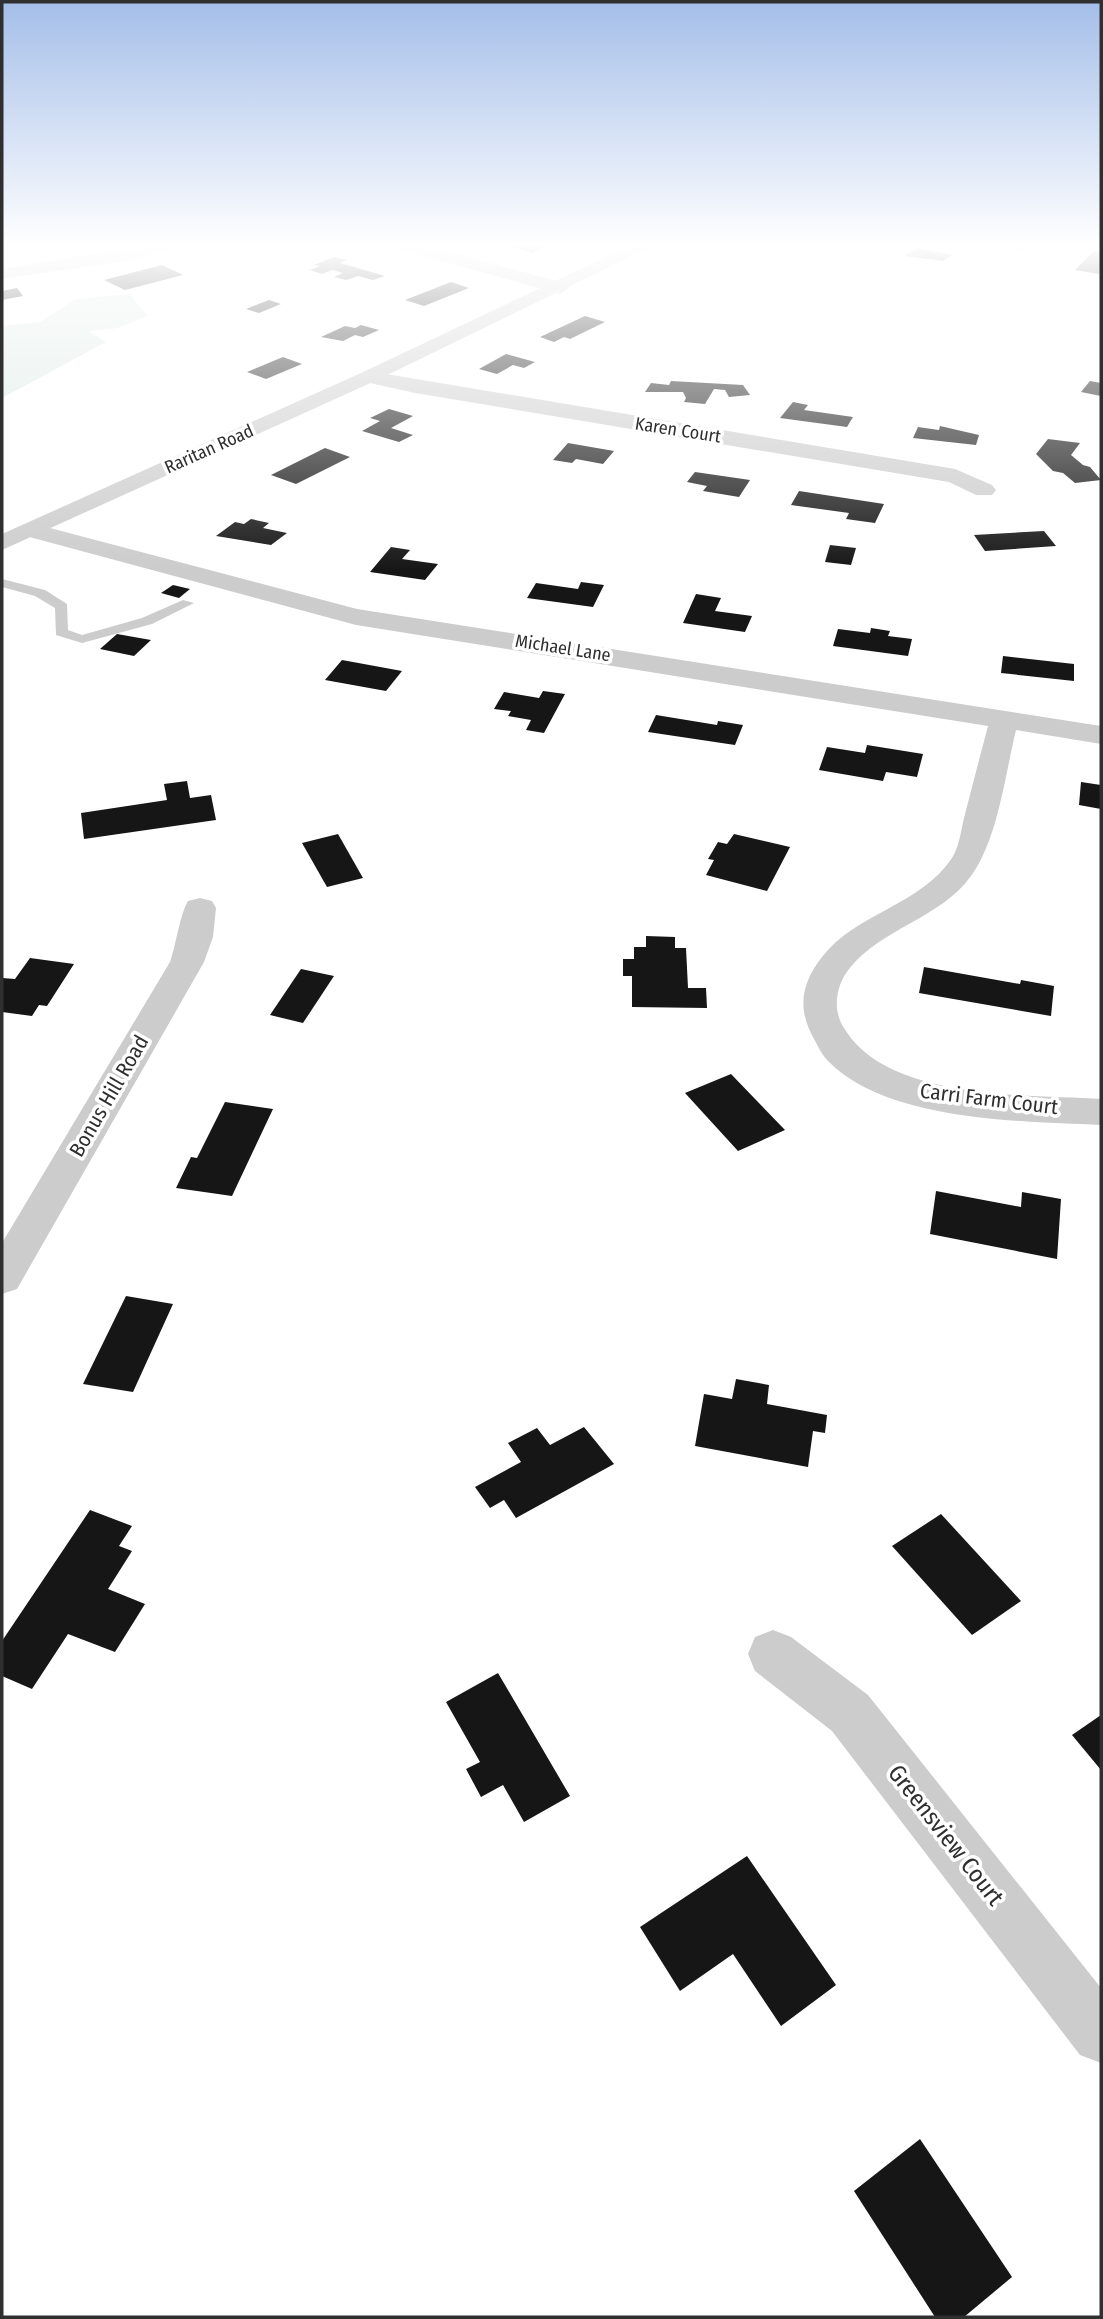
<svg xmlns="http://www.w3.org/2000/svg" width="1103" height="2319" font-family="'Fira Sans Condensed',sans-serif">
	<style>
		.green { fill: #dbe9e5 }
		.building { fill: #161616 }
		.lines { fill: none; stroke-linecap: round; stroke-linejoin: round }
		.service { fill: #ccc; fill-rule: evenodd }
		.minor { fill: #ccc; fill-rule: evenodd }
		.tertiary { fill: #ccc; fill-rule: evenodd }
		.labels { text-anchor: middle; stroke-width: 7; stroke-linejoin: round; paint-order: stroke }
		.far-street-label { font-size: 18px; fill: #2f2f2f; stroke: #fff }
		.street-label { font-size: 21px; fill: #2f2f2f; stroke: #fff }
		.near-street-label { font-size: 24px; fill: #2f2f2f; stroke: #fff }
	</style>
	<rect width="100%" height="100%" fill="#fff"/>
	<polygon class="green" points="129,294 148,316 118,328 88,331 106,342 2,398 2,326 40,322 76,299"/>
	<g class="building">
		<polygon points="509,246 547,246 532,253"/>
		<polygon points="917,248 952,255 943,261 905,256"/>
		<polygon points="1094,251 1101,252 1099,274 1075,270"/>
		<polygon points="334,257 347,260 340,263 385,276 373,280 358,276 346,280 334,277 343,273 332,270 322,274 310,270 320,266 314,265"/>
		<polygon points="162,265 183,275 125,290 104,280"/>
		<polygon points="451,282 469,288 424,306 405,300"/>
		<polygon points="17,288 23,296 2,300 2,291"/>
		<polygon points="269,300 281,304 259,313 246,309"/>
		<polygon points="585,316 605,322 570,339 564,337 554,342 540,337"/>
		<polygon points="361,325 379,330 363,337 355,335 343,341 321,337 345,326 355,328"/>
		<polygon points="506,354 535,362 524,368 513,365 497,374 479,369"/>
		<polygon points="283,357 302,364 266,379 247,372"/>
		<polygon points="671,381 743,385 750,395 729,397 725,390 714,389 705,404 684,402 686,398 683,392 645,392 651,383 669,385"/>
		<polygon points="1090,381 1101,383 1101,396 1081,392"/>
		<polygon points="793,402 808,405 804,410 853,417 847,427 780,418"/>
		<polygon points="389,409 413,416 391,428 413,435 399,442 362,431 380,421 370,418"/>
		<polygon points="940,426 979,435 976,445 913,438 918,427 939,430"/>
		<polygon points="1048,439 1080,443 1071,455 1083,465 1090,467 1101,480 1075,483 1063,473 1053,471 1036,454"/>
		<polygon points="568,443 614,451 603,464 576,459 572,463 553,460"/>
		<polygon points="325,448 350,457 296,484 271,475"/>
		<polygon points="695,472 750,480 739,497 703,491 707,486 687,482"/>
		<polygon points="799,491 884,504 875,523 846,519 849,513 791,505"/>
		<polygon points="251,519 269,523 263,528 287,533 271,545 216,536 235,522 244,524"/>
		<polygon points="1044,531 1056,546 985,551 974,535"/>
		<polygon points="830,545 856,548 851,565 825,562"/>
		<polygon points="391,547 410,550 402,559 438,564 425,580 370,572"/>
		<polygon points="581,582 604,585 593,607 527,598 536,583 578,589"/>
		<polygon points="173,585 190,589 179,598 161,593"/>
		<polygon points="696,594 721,598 715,611 752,616 745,632 683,623"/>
		<polygon points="871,628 890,631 888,636 912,639 908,656 833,646 838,629 870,633"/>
		<polygon points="117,634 151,640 134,656 100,649"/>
		<polygon points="1003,656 1074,664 1074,681 1001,673"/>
		<polygon points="342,660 402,671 386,691 325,680"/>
		<polygon points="543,691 565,694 544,733 526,730 531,720 508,716 511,711 494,709 504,692 539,698"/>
		<polygon points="656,715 717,725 718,721 743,725 735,745 648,732"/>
		<polygon points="867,745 923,754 917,777 886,772 883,781 819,770 827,747 865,753"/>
		<polygon points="187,781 190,798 211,795 216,820 84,839 81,813 167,800 164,784"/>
		<polygon points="1081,782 1101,785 1101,809 1079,805"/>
		<polygon points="338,834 363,878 327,887 302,843"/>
		<polygon points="734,834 790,847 767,891 706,875 714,860 708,859 718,842 727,844"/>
		<polygon points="646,936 675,937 675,948 686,948 688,988 706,988 707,1008 632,1007 632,976 623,976 623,959 634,959 634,947 646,947"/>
		<polygon points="30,958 74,964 47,1006 39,1005 32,1016 2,1012 2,978 15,979"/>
		<polygon points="924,967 1020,984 1021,980 1054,986 1051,1016 919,993"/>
		<polygon points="301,969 334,976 303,1023 270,1015"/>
		<polygon points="731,1074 785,1130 738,1151 685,1093"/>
		<polygon points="225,1102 273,1109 232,1196 176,1188 191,1157 197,1158"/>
		<polygon points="936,1191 1021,1207 1022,1192 1061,1199 1057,1259 930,1234"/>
		<polygon points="126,1296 173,1304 133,1392 83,1384"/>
		<polygon points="736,1379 769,1385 767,1404 827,1415 825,1433 813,1431 808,1467 695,1446 704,1394 732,1399"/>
		<polygon points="584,1427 614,1464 516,1518 504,1500 490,1508 475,1487 521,1462 508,1443 537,1428 550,1445"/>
		<polygon points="90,1510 132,1526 119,1546 132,1551 108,1589 145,1604 115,1652 68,1634 32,1689 2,1676 2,1641"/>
		<polygon points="941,1514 1021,1601 972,1635 892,1546"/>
		<polygon points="498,1673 570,1796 524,1822 503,1785 481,1797 466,1769 480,1762 446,1702"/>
		<polygon points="1101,1715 1101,1770 1072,1735"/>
		<polygon points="747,1856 836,1985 781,2026 733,1954 680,1991 640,1927"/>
		<polygon points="920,2139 1012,2277 964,2317 935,2317 854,2191"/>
	</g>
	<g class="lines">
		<polygon class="service" points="2,579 45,590 67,604 68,630 82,635 142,618 183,600 194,603 152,624 82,643 56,635 55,608 35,596 2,587"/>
		<g class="minor">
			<polygon points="141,246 169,246 166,250 125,261 2,279 2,269"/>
			<polygon points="400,246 428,246 567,284 569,288 560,294 403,250"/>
			<polygon points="1004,246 1026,246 1027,247 1018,252"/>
			<polygon points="368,371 955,469 992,485 996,490 992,495 976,495 949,482 415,393 361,381 358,377"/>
			<path d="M31 523 357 609 1101 726V744L1016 730C1005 775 998 839 971 876 940 919 881 928 849 969 836 985 832 1010 844 1028 888 1101 1026 1094 1101 1099V1125C1021 1121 888 1122 828 1061 822 1055 818 1046 814 1039 797 1009 801 984 822 957 856 913 921 905 952 858 959 847 961 831 964 818 972 787 980 756 988 726L356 625 22 535 19 530 22 525Z"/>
			<path d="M200 898 212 901 216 908 213 937 204 962 17 1289 2 1294V1243L170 962C176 945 180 914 188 901Z"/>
			<polygon points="773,1630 791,1637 868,1695 1101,1988 1101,2063 1080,2055 832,1731 755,1671 748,1654 755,1637"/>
		</g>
		<polygon class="tertiary" points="629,246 652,246 375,381 2,550 2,534 361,373"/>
	</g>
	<linearGradient id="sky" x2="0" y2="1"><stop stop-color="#a4bee9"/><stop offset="0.43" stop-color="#fff"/><stop offset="1" stop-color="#fff" stop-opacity="0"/></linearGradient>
	<rect width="1103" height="570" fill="url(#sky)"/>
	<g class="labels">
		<g class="far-street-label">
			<text transform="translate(678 430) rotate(9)" y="6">Karen Court</text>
			<text transform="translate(209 449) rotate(-24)" y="6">Raritan Road</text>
			<text transform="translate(563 648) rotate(9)" y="6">Michael Lane</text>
		</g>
		<g class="street-label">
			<text transform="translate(109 1096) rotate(-60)" y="7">Bonus Hill Road</text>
			<text transform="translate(989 1099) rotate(7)" y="7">Carri Farm Court</text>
		</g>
		<g class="near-street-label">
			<text transform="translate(946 1835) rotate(52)" y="8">Greensview Court</text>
		</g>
	</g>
	<rect width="1103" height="2319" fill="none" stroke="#2f2f2f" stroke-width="7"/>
</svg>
